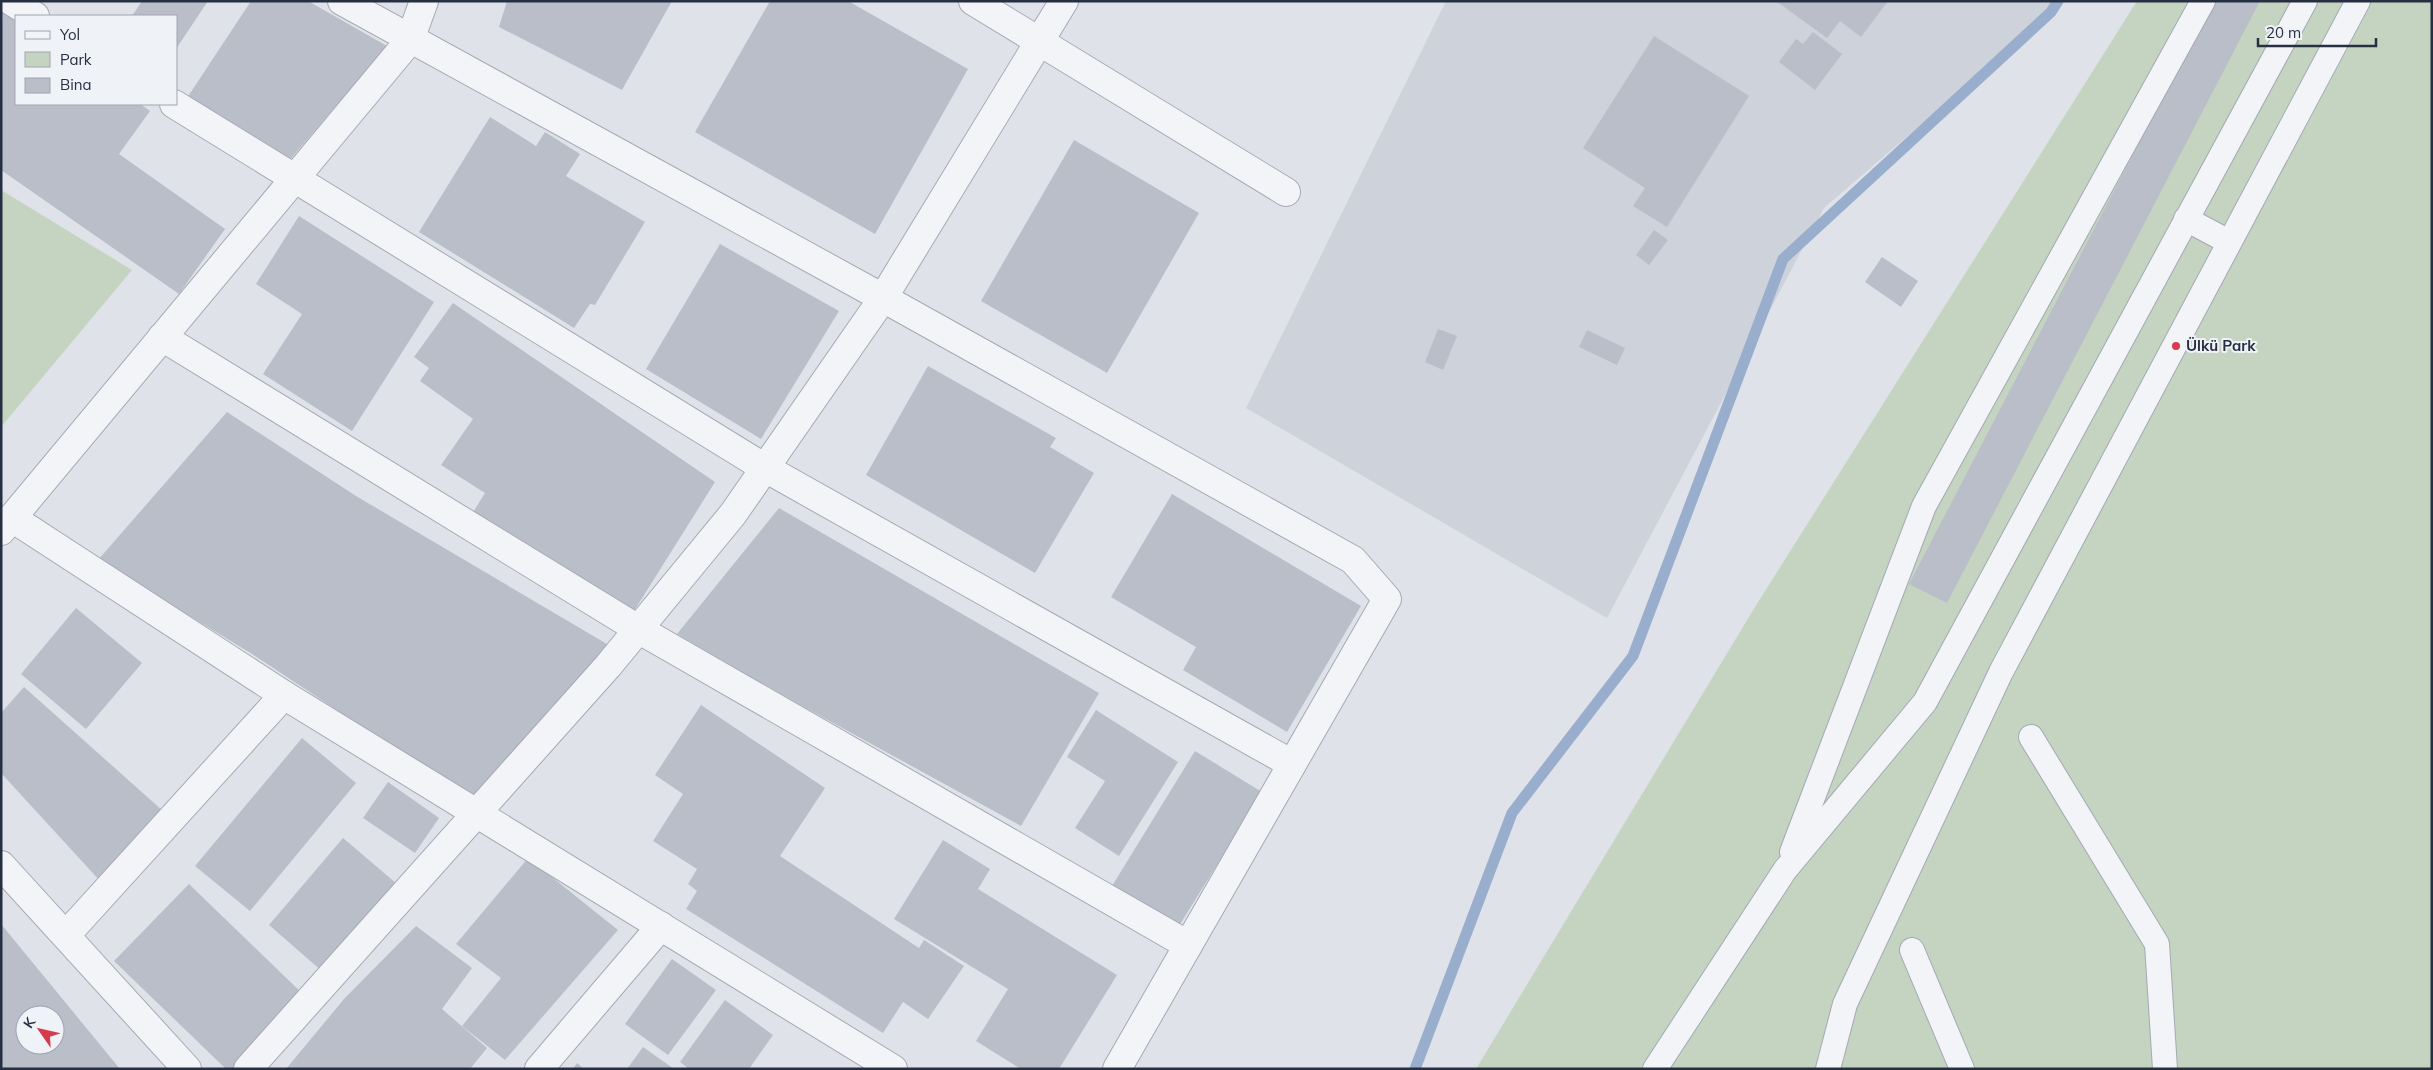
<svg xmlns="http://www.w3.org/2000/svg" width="2433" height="1070" font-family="Mulish,sans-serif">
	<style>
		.built { fill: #cdd2db }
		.green { fill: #c4d4c0 }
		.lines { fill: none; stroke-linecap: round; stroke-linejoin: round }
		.stream { stroke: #98aecc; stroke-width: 11 }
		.building { fill: #b9bec9; fill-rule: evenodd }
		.lane-casing { stroke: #a4a9b4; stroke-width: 26 }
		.street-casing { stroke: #a4a9b4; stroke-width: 30 }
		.lane { stroke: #f2f4f7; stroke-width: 24 }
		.street { stroke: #f2f4f7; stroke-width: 28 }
		.poi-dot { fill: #d63d4c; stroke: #eff2f7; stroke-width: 2 }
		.labels { text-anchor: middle; stroke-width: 4; stroke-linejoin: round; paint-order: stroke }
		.poi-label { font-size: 15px; font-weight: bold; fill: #272f42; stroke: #eff2f7; text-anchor: start }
	</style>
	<rect width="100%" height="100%" fill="#dfe3e9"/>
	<polygon class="built" points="1446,1 2064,1 1824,208 1607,618 1246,408"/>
	<g class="green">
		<polygon points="2137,1 2432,1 2432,1069 1476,1069 1755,607"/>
		<polygon points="1,190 132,270 1,427"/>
	</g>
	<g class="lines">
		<polyline class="stream" points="1415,1069 1512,813 1633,656 1783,259 2051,12 2058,1"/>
	</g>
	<g class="building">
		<polygon points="142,1 208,1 176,49 176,16 132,16"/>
		<polygon points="251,1 308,1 387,46 287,163 187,98"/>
		<polygon points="507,1 672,1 622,90 499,27"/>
		<polygon points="770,1 848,1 968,69 875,234 695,132"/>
		<polygon points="1776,1 1888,1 1861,37 1840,21 1827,38"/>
		<polygon points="2213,1 2260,1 1947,603 1909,584"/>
		<polygon points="1,5 16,16 16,104 140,104 150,111 119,154 225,229 179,294 1,170"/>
		<polygon points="1813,32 1842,54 1815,90 1779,62 1796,39 1803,44"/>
		<polygon points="1654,36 1749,96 1667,227 1633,206 1645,188 1583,148"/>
		<polygon points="490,117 536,146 545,132 580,154 566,176 645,222 595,305 590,304 574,328 419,232"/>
		<polygon points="1074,140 1199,213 1107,373 981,301"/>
		<polygon points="299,216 434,302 352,431 263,374 302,314 256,284"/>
		<polygon points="1654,230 1668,240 1649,265 1636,255"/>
		<polygon points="720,244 839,311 761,439 646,369"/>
		<polygon points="1882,257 1918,281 1901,307 1865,282"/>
		<polygon points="453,303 715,482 634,611 553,560 549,567 470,517 485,493 441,465 473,419 420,381 429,368 414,357"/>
		<polygon points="1438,329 1457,336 1443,370 1425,362"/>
		<polygon points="1587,330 1625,348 1617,365 1579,347"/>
		<polygon points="928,366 1056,438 1050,447 1094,473 1035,573 866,475"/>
		<polygon points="227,412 356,496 612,647 471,799 252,654 98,560"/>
		<polygon points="1172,494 1361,606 1287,732 1183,670 1196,647 1111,597"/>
		<polygon points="779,508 1099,693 1021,826 793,701 677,634"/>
		<polygon points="76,608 142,663 86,729 21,674"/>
		<polygon points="24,687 163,811 101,882 1,773 1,713"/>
		<polygon points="701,705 825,788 780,856 919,948 924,940 964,966 928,1019 903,1002 883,1033 686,909 697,891 688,884 697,869 653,841 683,794 655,775"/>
		<polygon points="1096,710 1178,762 1119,856 1075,828 1105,781 1067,757"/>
		<polygon points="302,738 356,783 250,911 195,866"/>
		<polygon points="1195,751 1262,792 1179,926 1112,886"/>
		<polygon points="388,782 439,818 415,853 363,818"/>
		<polygon points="343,838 397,884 323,972 269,925"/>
		<polygon points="943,840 990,869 978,889 1117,975 1059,1069 1021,1069 976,1041 1008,989 894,919"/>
		<polygon points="528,858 618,930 505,1060 462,1026 501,978 456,944"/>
		<polygon points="189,884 308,999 241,1069 226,1069 114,961"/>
		<path d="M1 924 120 1069H1ZM25 1015H55V1045H25Z"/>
		<polygon points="416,926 472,968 442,1009 487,1048 470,1069 286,1069 344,999"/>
		<polygon points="672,959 716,990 668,1055 625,1024"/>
		<polygon points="725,1000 773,1035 749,1069 689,1069 680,1062"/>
		<polygon points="643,1047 674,1069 627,1069"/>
		<polygon points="577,1063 584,1069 573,1069"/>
	</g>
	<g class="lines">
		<g class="lane-casing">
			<g id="lane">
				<polyline points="2186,219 2229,242"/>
				<polyline points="2031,737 2157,944 2165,1069"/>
				<polyline points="1792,852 1924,506 2203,1"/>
				<polyline points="1912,950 1962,1069"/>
				<polyline points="1655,1069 1785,870 1925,702 2305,1"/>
				<polyline points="1828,1069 1845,1004 2001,672 2358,1"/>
			</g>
		</g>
		<g class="street-casing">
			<g id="street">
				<polyline points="11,1 35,16"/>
				<polyline points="342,1 883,298 1353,560 1387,599 1117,1069"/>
				<polyline points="973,1 1286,192"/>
				<polyline points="174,104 765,468 1292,764"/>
				<polyline points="162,337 638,629 1188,945"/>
				<polyline points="12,518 284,695 893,1069"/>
				<polyline points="1,531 410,40 424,1"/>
				<polyline points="1,865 187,1069"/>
				<polyline points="66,935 284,695"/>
				<polyline points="248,1069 608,666 733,514 883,298 1064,1"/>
				<polyline points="539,1069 661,926"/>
			</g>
		</g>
		<use href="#lane" class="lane"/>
		<use href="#street" class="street"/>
	</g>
	<circle class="poi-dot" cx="2176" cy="346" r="5"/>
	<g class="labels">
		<g class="poi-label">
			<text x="2186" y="351">Ülkü Park</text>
		</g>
	</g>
	<rect width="2433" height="1070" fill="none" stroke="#272f42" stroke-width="5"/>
	<rect x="15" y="15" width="162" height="90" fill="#eff2f7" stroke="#9fa4af"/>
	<rect x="25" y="31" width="25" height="8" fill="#f2f4f7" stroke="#9fa4af"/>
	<text x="60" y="40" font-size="15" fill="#272f42">Yol</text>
	<rect x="25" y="52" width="25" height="15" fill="#c4d4c0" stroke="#9fa4af"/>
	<text x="60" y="65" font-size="15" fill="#272f42">Park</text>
	<rect x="25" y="78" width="25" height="15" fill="#b9bec9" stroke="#9fa4af"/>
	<text x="60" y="90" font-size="15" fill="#272f42">Bina</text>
	<g transform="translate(40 1030) rotate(304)"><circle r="24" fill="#eff2f7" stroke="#9fa4af"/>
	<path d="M0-4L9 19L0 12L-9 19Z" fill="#d63d4c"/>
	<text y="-8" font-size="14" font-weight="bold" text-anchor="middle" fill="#272f42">K</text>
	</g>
	<path d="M2258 38v8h118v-8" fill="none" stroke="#272f42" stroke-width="2.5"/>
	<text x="2266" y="38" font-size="15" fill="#272f42" stroke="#eff2f7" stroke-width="4" paint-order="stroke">20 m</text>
</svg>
